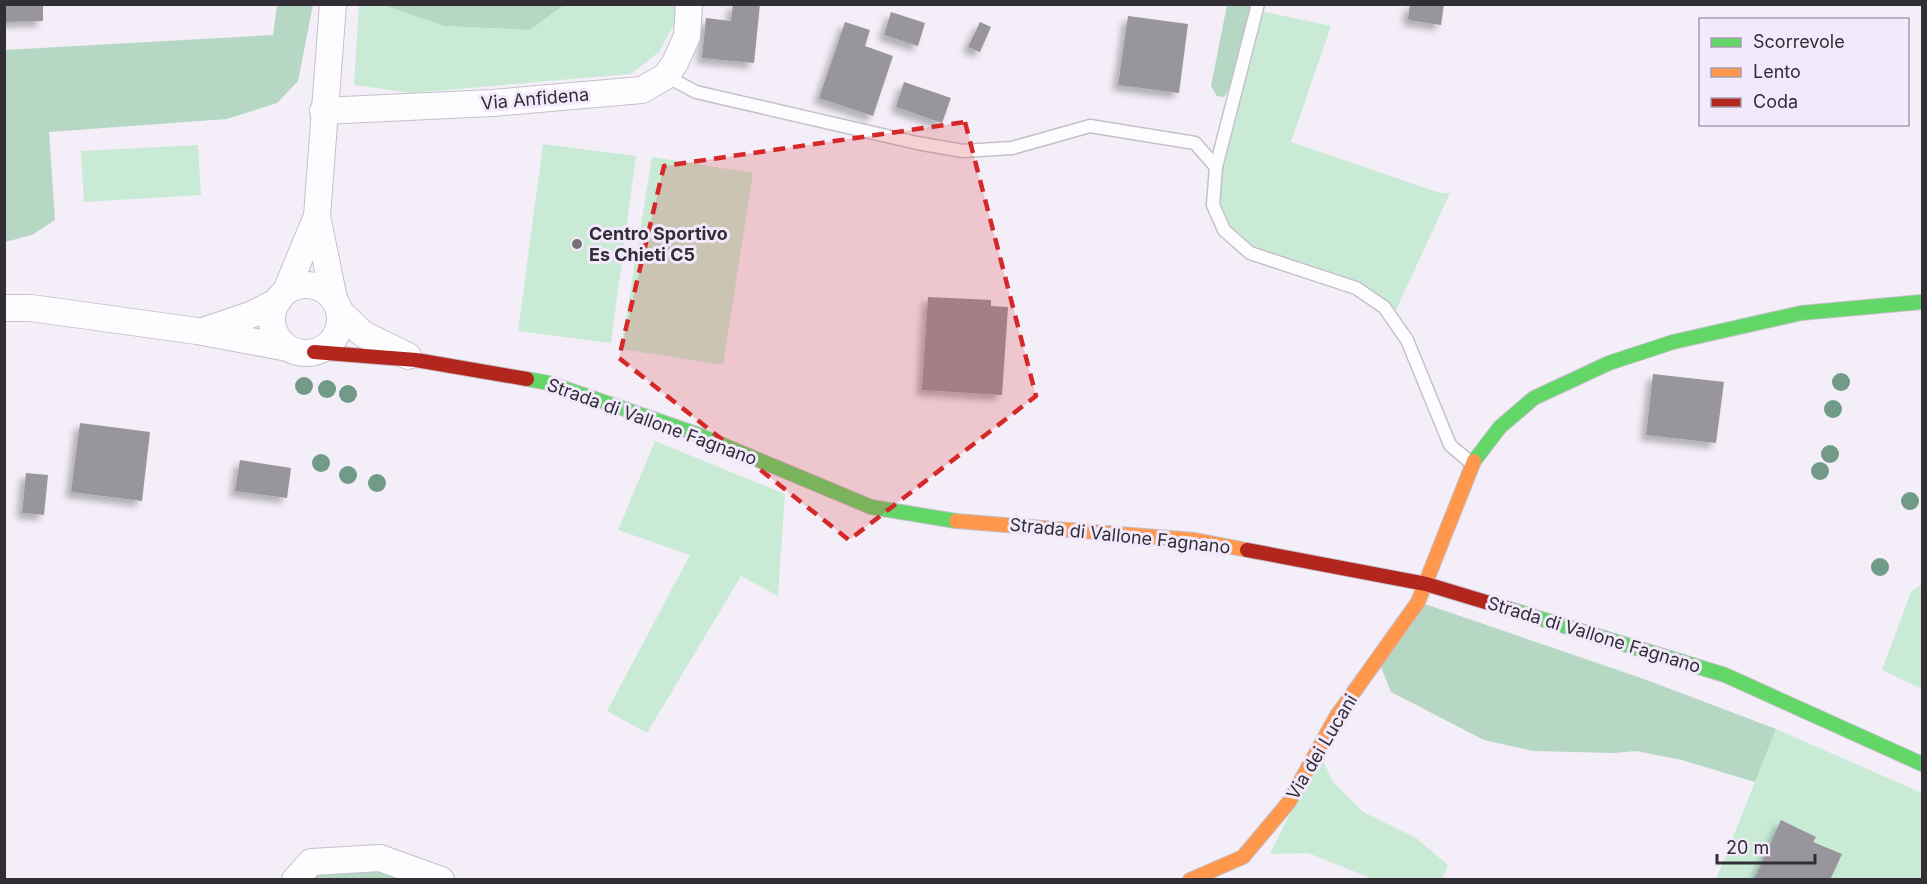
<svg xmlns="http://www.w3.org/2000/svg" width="1927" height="884" font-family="Inter,sans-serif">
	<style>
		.green { fill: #c9ebd6 }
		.forest { fill: #b6d7c3 }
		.building { fill: #99959d; filter: url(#shadow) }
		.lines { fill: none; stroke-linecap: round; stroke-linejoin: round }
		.lane-casing { stroke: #c5c1ca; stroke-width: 15 }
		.street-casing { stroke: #c5c1ca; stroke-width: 28 }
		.fast-casing { stroke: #c5c1ca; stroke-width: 16 }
		.slow-casing { stroke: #c5c1ca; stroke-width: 16 }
		.jam-casing { stroke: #c5c1ca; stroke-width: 16 }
		.lane { stroke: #fdfcfe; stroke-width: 12 }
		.street { stroke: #fdfcfe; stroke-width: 26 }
		.fast { stroke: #63d668; stroke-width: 14 }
		.slow { stroke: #ff974d; stroke-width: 14 }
		.jam { stroke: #b3261e; stroke-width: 14 }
		.tree { fill: #719a88 }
		.marked { fill: #d62828; fill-opacity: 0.2; stroke: #d62828; stroke-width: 4.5; stroke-dasharray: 12 8; stroke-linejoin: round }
		.poi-dot { fill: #757179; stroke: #f2e9fd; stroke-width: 2 }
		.labels { text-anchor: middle; stroke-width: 6; stroke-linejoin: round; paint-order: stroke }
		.street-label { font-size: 18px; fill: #312e35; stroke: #f2e9fd }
		.poi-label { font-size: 18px; font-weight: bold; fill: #312e35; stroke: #f2e9fd; text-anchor: start }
	</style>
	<defs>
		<filter id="shadow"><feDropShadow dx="-5.5" dy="5.5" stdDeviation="3" flood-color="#0004"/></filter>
	</defs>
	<rect width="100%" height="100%" fill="#f3eef8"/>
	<g class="green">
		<polygon points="359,5 383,5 444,26 530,30 564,5 685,5 659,52 631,74 411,93 354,85"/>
		<polygon points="1261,11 1331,26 1291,142 1440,193 1450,193 1396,310 1362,288 1272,256 1243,242 1224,218 1219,192 1225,147"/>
		<polygon points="543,144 636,156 611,343 518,331"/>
		<polygon points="198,145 201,195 84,202 81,151"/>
		<polygon points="652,157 753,173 723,365 621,349"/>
		<polygon points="655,441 785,494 778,596 741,576 647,733 607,711 690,555 618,530"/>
		<polygon points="1922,584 1922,689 1882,670 1911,592"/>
		<polygon points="1776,729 1922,793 1922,879 1716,880"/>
		<polygon points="1320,754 1333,782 1363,812 1416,838 1448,865 1442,879 1373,879 1308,853 1270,854"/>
	</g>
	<g class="forest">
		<polygon points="277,5 313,5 298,81 277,103 227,119 49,132 55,220 32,235 5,242 5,50 273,35"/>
		<polygon points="383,5 564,5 530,30 444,26"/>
		<polygon points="1227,5 1253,5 1231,86 1224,97 1217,96 1211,86"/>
		<polygon points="1422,603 1644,679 1776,729 1755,782 1682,760 1636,751 1614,753 1533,751 1484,740 1391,692 1379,662"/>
		<polygon points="388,868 420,880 307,880 312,874"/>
	</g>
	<g class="building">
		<polygon points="4,4 43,4 43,21 4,22"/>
		<polygon points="733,4 760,4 754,63 702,58 706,18 731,21"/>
		<polygon points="1410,4 1444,4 1441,25 1408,20"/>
		<polygon points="891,12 925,23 918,46 884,35"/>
		<polygon points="1128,16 1188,24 1179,93 1118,85"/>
		<polygon points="845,22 870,30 865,46 893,56 873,116 819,98"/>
		<polygon points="980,22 991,27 980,52 968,47"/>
		<polygon points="904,82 951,98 942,123 896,107"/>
		<polygon points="928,297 991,300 991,306 1008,307 1002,395 922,390"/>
		<polygon points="1653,374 1724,382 1716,443 1646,435"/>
		<polygon points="80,423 150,432 142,501 71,492"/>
		<polygon points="240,460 291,468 287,498 235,491"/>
		<polygon points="26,473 48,475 44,515 22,513"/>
		<polygon points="1781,820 1816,837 1813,842 1842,854 1830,880 1754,880"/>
	</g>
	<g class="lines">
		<g class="lane-casing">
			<g id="lane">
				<polyline points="666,76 696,92 917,143 963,151 1012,148 1090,126 1195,143 1216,167 1258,4"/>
				<polyline points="1216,167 1213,205 1224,230 1250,253 1356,288 1384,307 1407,340 1450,445 1470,462"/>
			</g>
		</g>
		<g class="street-casing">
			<g id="street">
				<polyline points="333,4 317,216 334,299"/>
				<polyline points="323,111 492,103 642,90 666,76 675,63 687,36 689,4"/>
				<circle cx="306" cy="319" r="34"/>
				<polyline points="286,291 317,216"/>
				<polyline points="4,308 31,308 197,331 288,348"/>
				<polyline points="340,312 363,334 408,356"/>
				<polyline points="206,330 253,314 278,301"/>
				<polyline points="295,880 311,862 380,858 441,880"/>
			</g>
		</g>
		<g class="fast-casing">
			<g id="fast">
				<polyline points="527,379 549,383 694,433 871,507 956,521"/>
				<polyline points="1474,461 1500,427 1534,398 1609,363 1673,342 1801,313 1922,302"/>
				<polyline points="1509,609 1725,675 1922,764"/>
			</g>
		</g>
		<g class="slow-casing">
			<g id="slow">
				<polyline points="956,521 1195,540 1247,550"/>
				<polyline points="1190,880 1243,857 1289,802 1336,717 1418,602 1474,461"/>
			</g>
		</g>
		<g class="jam-casing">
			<g id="jam">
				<polyline points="314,352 416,360 527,379"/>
				<polyline points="1247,550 1426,584 1509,609"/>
			</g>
		</g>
		<use href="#lane" class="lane"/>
		<use href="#street" class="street"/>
		<use href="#fast" class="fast"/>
		<use href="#slow" class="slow"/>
		<use href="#jam" class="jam"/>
	</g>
	<g class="tree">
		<circle cx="1841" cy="382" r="9"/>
		<circle cx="304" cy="386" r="9"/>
		<circle cx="327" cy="389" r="9"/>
		<circle cx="348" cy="394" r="9"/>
		<circle cx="1833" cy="409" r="9"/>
		<circle cx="1830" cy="454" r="9"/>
		<circle cx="321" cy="463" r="9"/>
		<circle cx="1820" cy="471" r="9"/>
		<circle cx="348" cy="475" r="9"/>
		<circle cx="377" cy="483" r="9"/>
		<circle cx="1910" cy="501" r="9"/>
		<circle cx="1880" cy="567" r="9"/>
	</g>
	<path class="marked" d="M965 122 1036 396 849 540 619 358 664 166Z"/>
	<circle class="poi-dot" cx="577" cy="244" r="6"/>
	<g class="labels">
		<g class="street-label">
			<text transform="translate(535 99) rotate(-5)" y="6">Via Anfidena</text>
			<text transform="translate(652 422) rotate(20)" y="6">Strada di Vallone Fagnano</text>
			<text transform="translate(1120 536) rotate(6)" y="6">Strada di Vallone Fagnano</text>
			<text transform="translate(1594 635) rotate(17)" y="6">Strada di Vallone Fagnano</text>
			<text transform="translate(1322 747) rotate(-59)" y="6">Via dei Lucani</text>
		</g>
		<g class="poi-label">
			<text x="589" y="240">Centro Sportivo<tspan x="589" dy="21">Es Chieti C5</tspan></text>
		</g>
	</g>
	<rect width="1927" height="884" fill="none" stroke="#312e35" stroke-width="12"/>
	<rect x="1699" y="18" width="210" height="108" fill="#f2e9fd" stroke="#a59ead" stroke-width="1.5"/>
	<rect x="1711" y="38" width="30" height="9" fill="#63d668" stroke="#a59ead" stroke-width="1.5"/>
	<text x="1753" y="48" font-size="18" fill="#312e35">Scorrevole</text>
	<rect x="1711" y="68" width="30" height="9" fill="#ff974d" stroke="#a59ead" stroke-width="1.5"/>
	<text x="1753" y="78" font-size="18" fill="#312e35">Lento</text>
	<rect x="1711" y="98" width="30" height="9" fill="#b3261e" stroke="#a59ead" stroke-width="1.5"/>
	<text x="1753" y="108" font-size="18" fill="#312e35">Coda</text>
	<path d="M1717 854v9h98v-9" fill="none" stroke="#312e35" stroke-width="3"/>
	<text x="1726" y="854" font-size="18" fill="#312e35" stroke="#f2e9fd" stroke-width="4.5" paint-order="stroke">20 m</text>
</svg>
